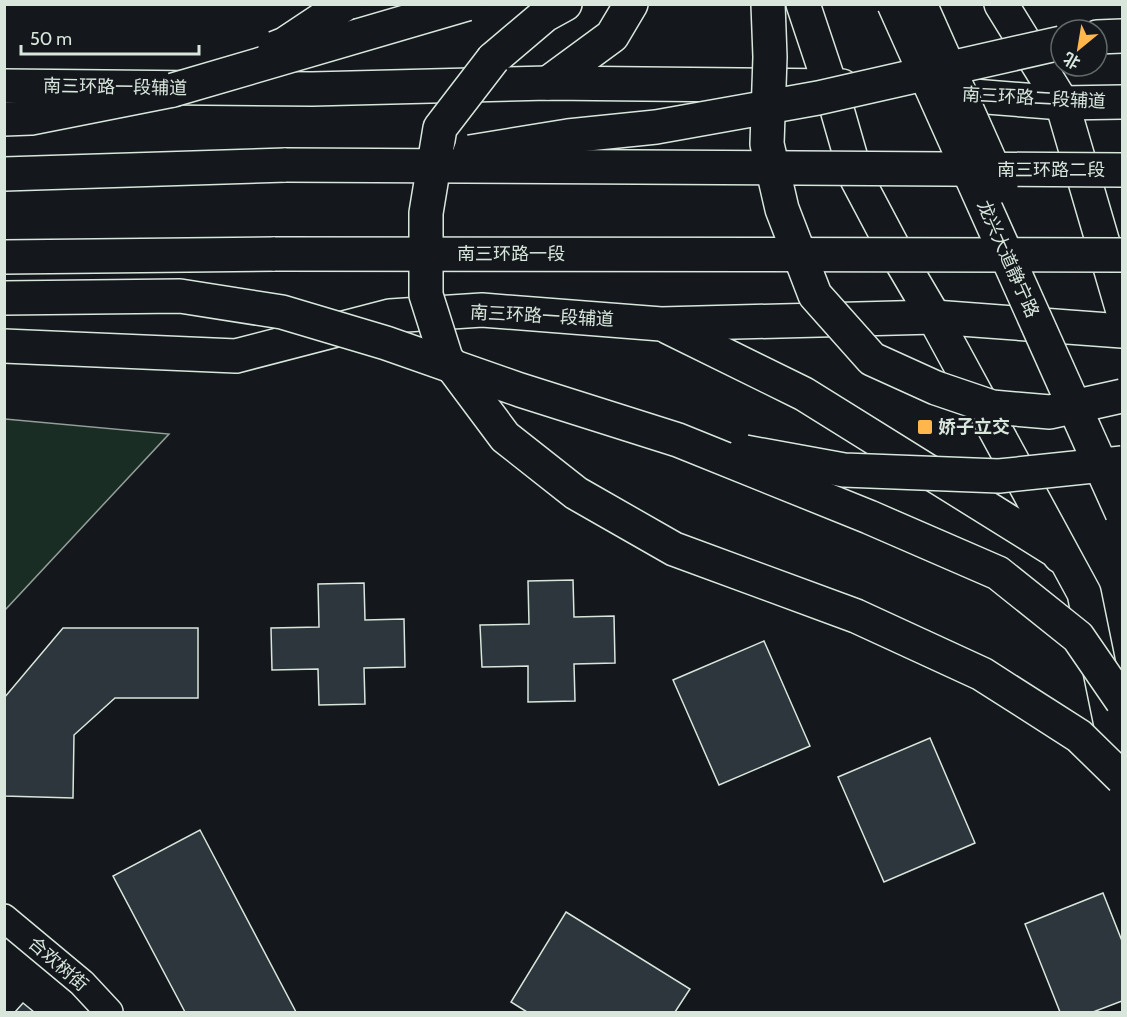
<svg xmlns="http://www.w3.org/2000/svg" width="1127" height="1017" font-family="Cabin,'Noto Sans SC',sans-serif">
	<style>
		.green { fill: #1a2d24; stroke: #939e99; stroke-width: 1.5 }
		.building { fill: #2c363c; stroke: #d8e6dc; stroke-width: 1.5 }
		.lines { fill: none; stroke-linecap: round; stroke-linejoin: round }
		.minor-casing { stroke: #d8e6dc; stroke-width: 30 }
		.major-casing { stroke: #d8e6dc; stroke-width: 36 }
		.highway-casing { stroke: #d8e6dc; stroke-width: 36 }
		.minor { stroke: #14181c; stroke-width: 27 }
		.major { stroke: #14181c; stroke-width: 33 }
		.highway { stroke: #14181c; stroke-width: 33 }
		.highway-bridge-casing { stroke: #d8e6dc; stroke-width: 36; stroke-linecap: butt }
		.highway-bridge { stroke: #14181c; stroke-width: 33 }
		.poi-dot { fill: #ffb74d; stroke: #14181c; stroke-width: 2 }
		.labels { text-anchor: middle; stroke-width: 4.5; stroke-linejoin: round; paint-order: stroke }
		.street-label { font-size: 18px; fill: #d8e6dc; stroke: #14181c }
		.poi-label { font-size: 18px; font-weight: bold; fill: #d8e6dc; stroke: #14181c; text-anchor: start }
	</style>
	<rect width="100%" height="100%" fill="#14181c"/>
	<polygon class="green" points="5,419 169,434 5,610 4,419"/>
	<g class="building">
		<polygon points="573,580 574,617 614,616 615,663 574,664 575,701 528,702 528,666 482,667 480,625 529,624 528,581"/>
		<polygon points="364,583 365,620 404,619 405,667 364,668 365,704 319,705 318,669 272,670 271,628 319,627 318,584"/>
		<polygon points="63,628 198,628 198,698 115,698 74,735 73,798 4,796 4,698"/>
		<polygon points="764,641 810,746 719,785 673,680"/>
		<polygon points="930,738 975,843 884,882 838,777"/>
		<polygon points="200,830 296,1012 185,1012 113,876"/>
		<polygon points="1103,893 1122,941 1122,1001 1093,1012 1060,1012 1025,924"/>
		<polygon points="566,912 690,989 675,1012 527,1012 511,1002"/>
		<polygon points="23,1003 34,1012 15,1012"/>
	</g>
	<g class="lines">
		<g class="minor-casing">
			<polyline id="minor" points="4,918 82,983 109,1012"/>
		</g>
		<g class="major-casing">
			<g id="major">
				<polyline points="803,4 830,85 857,179 894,249 934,317 1084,593 1113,735 1122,752"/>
				<polyline points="1001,4 1062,103 1122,308"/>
				<polyline points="548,83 612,36 631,4"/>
				<polyline points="4,86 312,89 548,83 842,86"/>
				<polyline points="936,93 1062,103 1122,102"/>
				<polyline points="668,327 804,394 1056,551 1060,556"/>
				<polyline points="4,346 236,356 390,316 482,310 661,324 934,317 1122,331"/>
			</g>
		</g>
		<g class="highway-casing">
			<g id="highway">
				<polyline points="1097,37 1122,36"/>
				<polyline points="493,59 545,15 565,4"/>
				<polyline points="4,119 31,118 173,90"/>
				<polyline points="4,174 286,165"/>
				<polyline points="4,257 275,254"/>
			</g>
		</g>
		<use href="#minor" class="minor"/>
		<use href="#major" class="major"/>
		<use href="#highway" class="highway"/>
		<g class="highway-bridge-casing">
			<g id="highway-bridge">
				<polyline points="768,4 770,57 767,144 782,209 815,295 872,359 936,388 992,407 1050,412 1122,396"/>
				<polyline points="894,4 1122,513"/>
				<polyline points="920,4 1001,186"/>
				<polyline points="275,48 285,44 345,4"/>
				<polyline points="493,59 440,128 426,213 426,295 446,358 505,437 576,493 674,549 856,616 982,674 1079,736 1122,778"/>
				<polyline points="173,90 467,4"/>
				<polyline points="470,152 568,136 656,127 818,98 1061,43"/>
				<polyline points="286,165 1122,170"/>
				<polyline points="275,254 1122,255"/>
				<polyline points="4,298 180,296 282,312 386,343 520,390 678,440 869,517 998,573 1078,637 1122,701"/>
				<polyline points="745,452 844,470 999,476 1122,463"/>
			</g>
		</g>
		<use href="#highway-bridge" class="highway-bridge"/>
	</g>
	<rect class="poi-dot" x="917" y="419" width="16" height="16" rx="3"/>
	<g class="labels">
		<g class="street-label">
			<text transform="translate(115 87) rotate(1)" y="6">南三环路一段辅道</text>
			<text transform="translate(1034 98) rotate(3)" y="6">南三环路二段辅道</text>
			<text x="1051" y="176">南三环路二段</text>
			<text x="511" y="260">南三环路一段</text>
			<text transform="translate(1008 259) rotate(66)" y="6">龙兴大道静宁路</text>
			<text transform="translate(542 316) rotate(3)" y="6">南三环路一段辅道</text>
			<text transform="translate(58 964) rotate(41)" y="6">合欢树街</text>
		</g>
		<g class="poi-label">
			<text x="938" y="433">娇子立交</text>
		</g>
	</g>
	<rect width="1127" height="1017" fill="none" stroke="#d8e6dc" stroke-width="12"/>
	<g transform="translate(1079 48) rotate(210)"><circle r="28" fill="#14181c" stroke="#626a69" stroke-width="1.5"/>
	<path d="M0-4.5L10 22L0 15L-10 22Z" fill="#ffb74d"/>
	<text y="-9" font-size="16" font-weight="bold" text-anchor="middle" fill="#d8e6dc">北</text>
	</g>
	<path d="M21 45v9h178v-9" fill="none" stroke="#d8e6dc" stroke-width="3"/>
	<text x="30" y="45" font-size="18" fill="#d8e6dc" stroke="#14181c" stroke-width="4.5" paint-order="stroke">50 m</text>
</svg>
